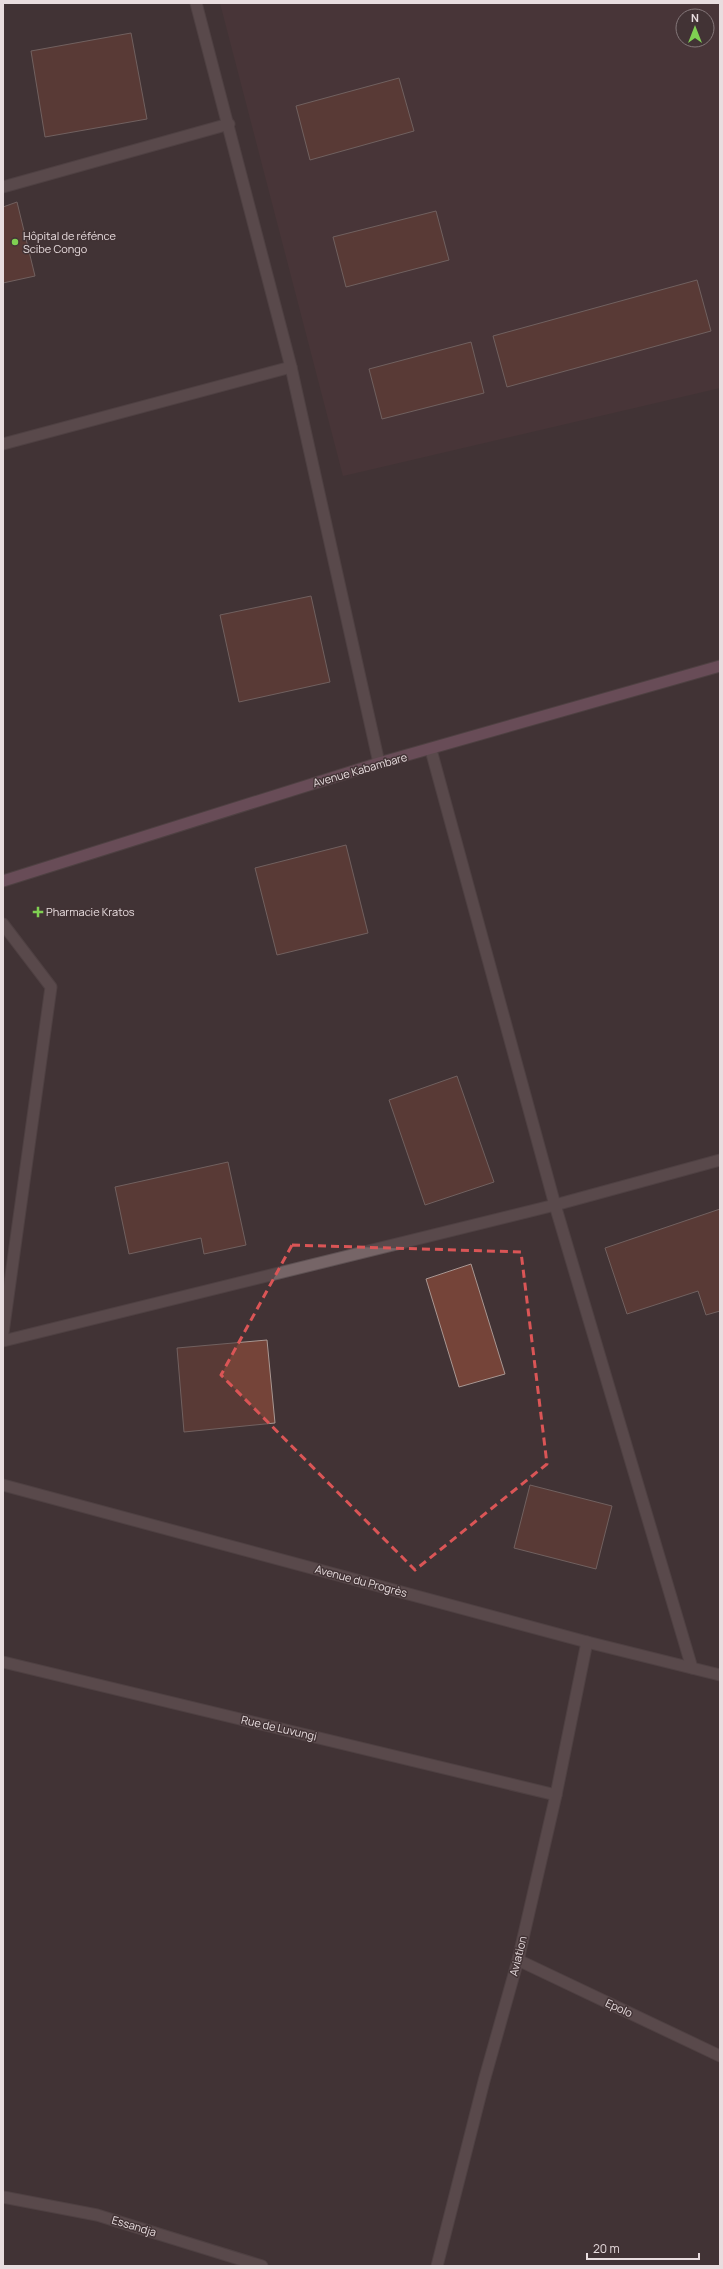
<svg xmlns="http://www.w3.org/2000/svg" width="723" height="2269" font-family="Manrope,sans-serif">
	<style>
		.built { fill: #50393d; fill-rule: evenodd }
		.building { fill: #754439; stroke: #a99792 }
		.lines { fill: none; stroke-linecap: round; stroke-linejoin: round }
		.minor-casing { stroke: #5e5153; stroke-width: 13 }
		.secondary-casing { stroke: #5e5153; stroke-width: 13 }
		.minor { stroke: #766567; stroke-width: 11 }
		.secondary { stroke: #976b81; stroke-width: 11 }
		.marked { fill: none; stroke: #da5556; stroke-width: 3; stroke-dasharray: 8 5; stroke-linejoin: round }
		.poi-dot { fill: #7fd052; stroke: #423335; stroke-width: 1.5 }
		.labels { text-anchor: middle; stroke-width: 3; stroke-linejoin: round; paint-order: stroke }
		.poi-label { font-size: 11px; fill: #e8dddf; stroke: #423335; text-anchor: start }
		.street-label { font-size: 11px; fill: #e8dddf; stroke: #423335 }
	</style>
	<rect width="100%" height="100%" fill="#423335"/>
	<path class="built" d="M220 3H720V388L343 476ZM683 16H707V40H683Z"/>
	<g class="building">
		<polygon points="131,33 147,119 45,137 31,51"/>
		<polygon points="399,78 414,131 310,160 296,106"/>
		<polygon points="17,202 35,276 3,283 3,207"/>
		<polygon points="436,211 449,260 346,287 333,237"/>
		<polygon points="697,280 711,331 507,387 493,336"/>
		<polygon points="471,342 484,393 382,419 369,369"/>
		<polygon points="311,596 330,682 239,702 220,615"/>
		<polygon points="346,845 368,933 277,955 255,868"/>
		<polygon points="457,1076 494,1182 425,1205 389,1100"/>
		<polygon points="228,1162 246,1245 204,1254 201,1238 129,1254 115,1187"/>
		<polygon points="720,1209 720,1311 706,1315 698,1291 627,1314 605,1248"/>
		<polygon points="471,1264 505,1374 459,1387 426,1279"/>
		<polygon points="267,1340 275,1423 184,1432 177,1348"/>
		<polygon points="530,1485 612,1506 596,1569 514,1548"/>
	</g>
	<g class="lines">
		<g class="minor-casing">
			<g id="minor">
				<polyline points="196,3 291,367 379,763"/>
				<polyline points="3,187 229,124"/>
				<polyline points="3,444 291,367"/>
				<polyline points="431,750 555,1205 692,1668"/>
				<polyline points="3,924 51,987 3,1333"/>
				<polyline points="3,1341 555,1205 720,1160"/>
				<polyline points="3,1485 587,1642 720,1675"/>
				<polyline points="3,1662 556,1795"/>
				<polyline points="518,1960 720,2056"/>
				<polyline points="3,2197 97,2215 262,2266"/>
				<polyline points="437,2266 484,2081 518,1960 556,1795 587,1642"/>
			</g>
		</g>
		<g class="secondary-casing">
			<polyline id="secondary" points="3,881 379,763 720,666"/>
		</g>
		<use href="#minor" class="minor"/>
		<use href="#secondary" class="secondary"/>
	</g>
	<path d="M0 0H723V2269H0ZM292 1245 521 1252 547 1464 415 1570 221 1375Z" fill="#423335" fill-opacity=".55" fill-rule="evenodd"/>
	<path class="marked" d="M292 1245 521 1252 547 1464 415 1570 221 1375Z"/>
	<g class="poi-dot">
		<circle cx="15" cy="242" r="4"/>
		<path d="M36 906h4v4h4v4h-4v4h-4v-4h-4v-4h4z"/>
	</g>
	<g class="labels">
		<g class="poi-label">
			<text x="23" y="240">Hôpital de réfénce<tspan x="23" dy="13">Scibe Congo</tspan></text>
			<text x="46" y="916">Pharmacie Kratos</text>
		</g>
		<g class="street-label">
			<text transform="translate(360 770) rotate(-16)" y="4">Avenue Kabambare</text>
			<text transform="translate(361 1581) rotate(15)" y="4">Avenue du Progrès</text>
			<text transform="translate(279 1728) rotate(13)" y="4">Rue de Luvungi</text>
			<text transform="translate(518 1956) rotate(-76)" y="4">Aviation</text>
			<text transform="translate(619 2008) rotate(25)" y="4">Epolo</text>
			<text transform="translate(134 2226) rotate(17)" y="4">Essandja</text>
		</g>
	</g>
	<rect width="723" height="2269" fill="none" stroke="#e8dddf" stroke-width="8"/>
	<g transform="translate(695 28)"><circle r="19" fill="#423335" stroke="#847779"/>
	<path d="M0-3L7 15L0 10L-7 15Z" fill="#7fd052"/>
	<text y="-6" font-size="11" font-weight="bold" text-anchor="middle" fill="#e8dddf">N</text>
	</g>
	<path d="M587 2253v6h112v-6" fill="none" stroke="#e8dddf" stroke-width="2"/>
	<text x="593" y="2253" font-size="12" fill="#e8dddf" stroke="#423335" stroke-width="3" paint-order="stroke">20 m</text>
</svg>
